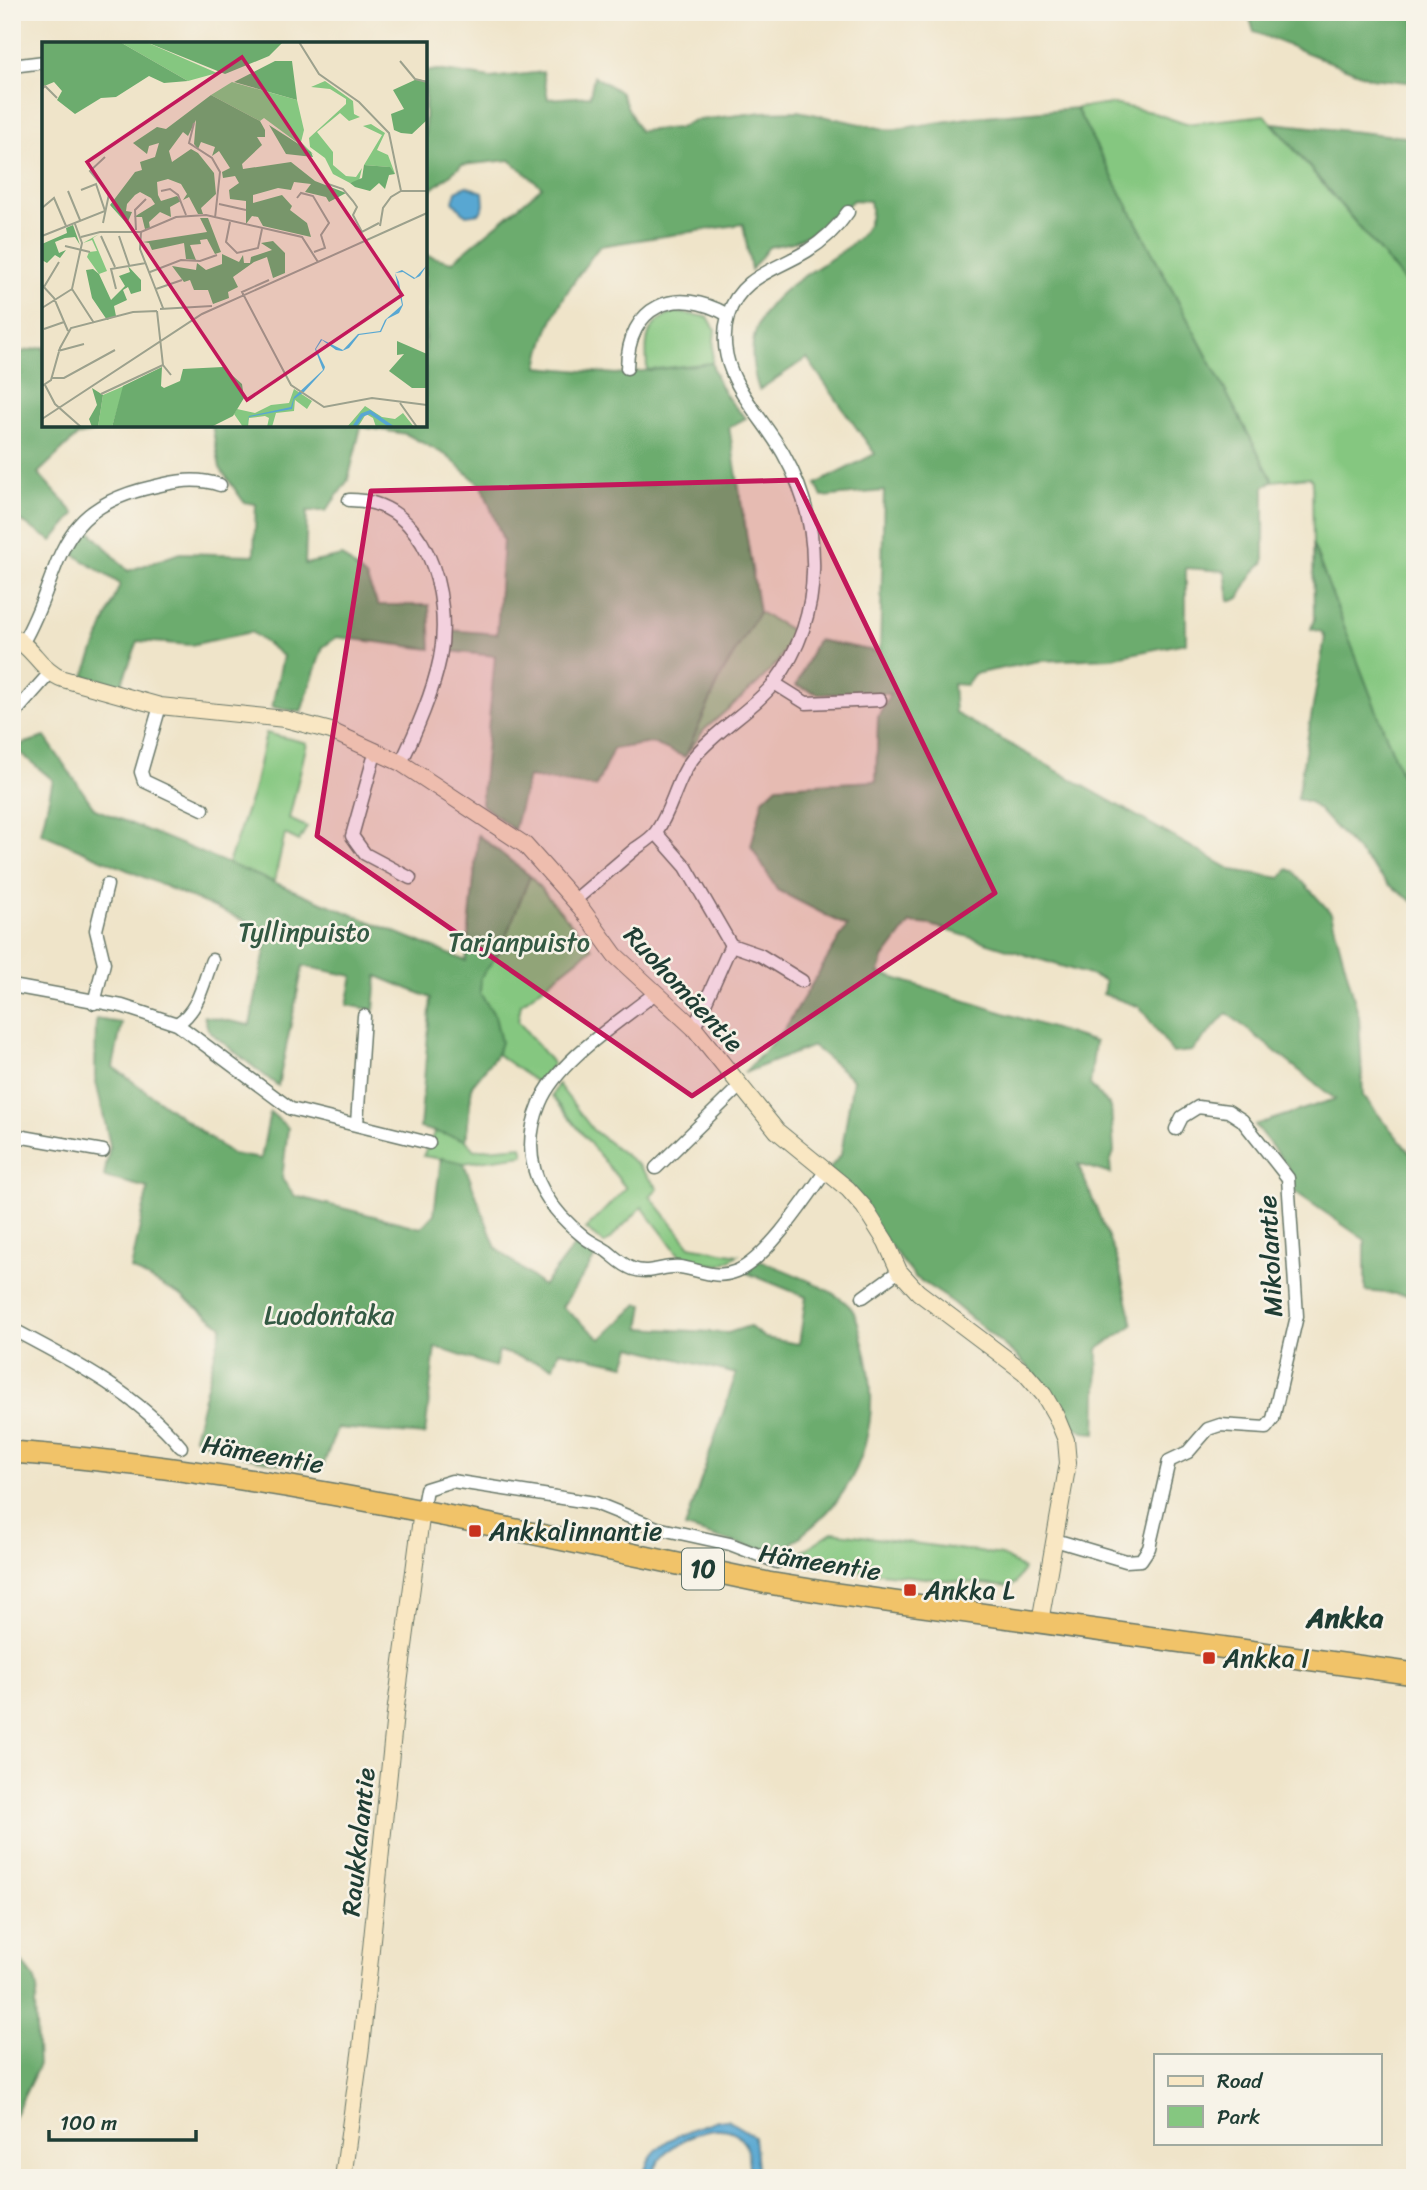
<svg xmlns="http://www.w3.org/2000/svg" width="1427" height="2190" font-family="Sriracha,sans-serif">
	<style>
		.green { fill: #85c780; stroke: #52825a; stroke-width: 2 }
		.forest { fill: #6cac6e; stroke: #467451; stroke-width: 2 }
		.water { fill: #58a7d2; stroke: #3c7283; stroke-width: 2 }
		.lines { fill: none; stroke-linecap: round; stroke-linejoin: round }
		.street-casing { stroke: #687768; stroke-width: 15 }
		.secondary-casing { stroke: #687768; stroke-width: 18 }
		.highway-casing { stroke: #687768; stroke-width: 24 }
		.street { stroke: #fff; stroke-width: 12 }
		.secondary { stroke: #f9e7c3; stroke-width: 16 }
		.highway { stroke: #f1c369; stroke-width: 21 }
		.marked { fill: #c2185b; fill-opacity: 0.2; stroke: #c2185b; stroke-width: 5; stroke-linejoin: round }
		.poi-dot { fill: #c8321e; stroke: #f7f3e8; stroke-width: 2.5 }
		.labels { text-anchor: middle; stroke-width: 5; stroke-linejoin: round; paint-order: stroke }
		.shield { fill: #f7f3e8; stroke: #60746a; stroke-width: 2 }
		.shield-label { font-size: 24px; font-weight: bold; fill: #1f3d34 }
		.park-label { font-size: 26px; fill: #335943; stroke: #f7f3e8 }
		.street-label { font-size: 26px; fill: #1f3d34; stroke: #f7f3e8 }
		.poi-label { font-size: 26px; fill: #1f3d34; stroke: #f7f3e8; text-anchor: start }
		.neighbourhood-label { font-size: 28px; font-weight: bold; fill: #1f3d34; stroke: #f7f3e8 }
		.inset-river { fill: none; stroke: #58a7d2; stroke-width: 3.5 }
		.inset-road { fill: none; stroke: #9ca18d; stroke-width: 2 }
		.view { fill: #c2185b; fill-opacity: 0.15; stroke: #c2185b; stroke-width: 3.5 }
		.inset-edge { fill: none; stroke: #1f3d34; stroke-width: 3.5 }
	</style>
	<rect width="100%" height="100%" fill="#f7f3e8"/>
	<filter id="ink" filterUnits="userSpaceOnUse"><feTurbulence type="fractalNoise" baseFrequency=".0143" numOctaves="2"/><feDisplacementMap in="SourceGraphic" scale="14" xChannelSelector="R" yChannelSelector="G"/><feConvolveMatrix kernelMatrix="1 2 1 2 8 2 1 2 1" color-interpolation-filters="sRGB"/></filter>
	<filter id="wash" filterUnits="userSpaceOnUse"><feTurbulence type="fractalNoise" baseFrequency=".00686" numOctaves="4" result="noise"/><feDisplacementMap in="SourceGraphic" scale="28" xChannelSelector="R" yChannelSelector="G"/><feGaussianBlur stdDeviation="1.57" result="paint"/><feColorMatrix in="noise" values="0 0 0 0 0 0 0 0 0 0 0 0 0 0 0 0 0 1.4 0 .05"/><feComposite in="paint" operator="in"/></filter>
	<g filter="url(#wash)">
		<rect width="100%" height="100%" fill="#efe4c9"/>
		<g class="green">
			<polygon points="1113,104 1151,112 1186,124 1265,115 1415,294 1415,811 1313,545 1312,480 1309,477 1273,481 1076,108"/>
			<path d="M674 312 708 317 715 329 712 363 647 370C646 340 643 326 674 312Z"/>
			<polygon points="759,612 794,632 778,662 758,683 704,730 685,757 722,674"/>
			<polygon points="266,733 307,743 289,819 307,827 299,841 285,834 274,882 228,864 253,791"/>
			<polygon points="478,835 530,876 592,948 521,1004 518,1021 553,1064 539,1084 497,1054 472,1085 466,1140 474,1150 522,1146 524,1155 464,1163 423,1156 435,1131 453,1134"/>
			<polygon points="558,1084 593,1130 637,1164 658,1188 650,1196 690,1246 738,1255 721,1265 684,1261 642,1207 605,1244 586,1229 626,1188 552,1096"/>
			<polygon points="832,1532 1001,1555 1023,1569 1016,1583 1008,1587 797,1564 791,1559"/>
		</g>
		<g class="forest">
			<polygon points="1248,12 1415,12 1415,83 1371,78 1254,32"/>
			<path d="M437 70 491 78 543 72 548 99 590 96 594 76 620 92 639 131 679 128 692 121 763 112 798 111 890 130 974 117 1076 108 1273 481 1264 487V562L1253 573 1239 598 1233 601 1229 600 1225 571 1186 568V643L1111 658 1039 661 974 674 966 685 953 684 955 713 1232 870 1281 878 1288 869 1293 871 1331 913 1359 1017 1363 1096 1415 1159V1296L1365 1291V1240L1291 1189 1287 1166 1255 1125 1335 1099 1227 1013 1192 1051 1173 1053 1140 1007 1103 994 1105 982 1102 979 931 925 910 923 883 959 879 973 1095 1042 1090 1085 1111 1107 1114 1152 1110 1162 1111 1174 1078 1164 1117 1259 1133 1325 1098 1349 1096 1433 1084 1432 1074 1427 1052 1392 1018 1357 947 1298 915 1277 829 1169 841 1155 853 1079 813 1046 744 1073 784 1030 847 926 777 890 751 846 763 799 777 786 876 781 878 717 890 694H819L796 686 817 640 880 652 884 491 822 497 816 484 875 454 807 358 759 390C717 267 887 270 870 201L853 200 823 228 793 242 769 247 751 270 743 224 600 246C571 283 546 319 538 367L616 374 712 363C718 387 728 401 746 418L729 427 759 612 722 674 685 757 652 743 613 749 596 787 528 777 514 830 481 804 495 656 449 651V630L497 634 503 540 482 486 446 455 406 434 361 427 348 480 326 511H307L305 564 342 556 366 577 378 605H429L431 649 337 637 323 647 301 712 272 707 283 656 251 632 191 645 138 641 121 685 84 676 120 584 67 550 87 528 128 571 180 553 254 555 256 504 244 502 220 468 212 425H425V255L452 262 542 187 510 160 462 165 425 195V72Z"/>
			<polygon points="1273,123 1415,138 1415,294"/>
			<polygon points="44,347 44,425 125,425 77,436 38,473 75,514 52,541 19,520 12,529 12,354"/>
			<polygon points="1313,545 1415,811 1415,903 1388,884 1318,809 1309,802 1297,799 1325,637 1322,632 1311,629 1314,619"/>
			<polygon points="45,737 95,809 466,961 478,835 530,876 500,951 481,977 480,993 495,1016 501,1042 497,1054 472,1085 466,1140 420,1128 431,998 377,976 374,1010 347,1005 353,976 303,966 278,1086 216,1037 208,1029 204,1016 250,1025 269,931 41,833 53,780 13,747"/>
			<path d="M96 1019 122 1023 113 1067 232 1154 261 1159 270 1112 288 1128 282 1179 295 1196 421 1228 434 1214 441 1158 464 1163 496 1248 543 1286 578 1241 596 1256 562 1307 601 1339 638 1304 644 1305 640 1328 728 1333 749 1326 765 1338 799 1344 806 1297 745 1272 757 1259C784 1271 833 1287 851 1308 858 1316 860 1332 863 1343 883 1412 866 1483 809 1529 801 1535 792 1545 783 1548 760 1555 710 1534 685 1528L736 1374 631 1347 625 1365 559 1351 553 1367 499 1351 495 1367 435 1347 425 1435 337 1428 322 1469C279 1465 232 1458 194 1437L222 1326 180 1295 131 1269 148 1188 104 1177 110 1145 95 1077Z"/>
			<path d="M12 1952C27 1968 44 1981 35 2005L38 2067 12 2121Z"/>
		</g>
		<g class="water">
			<polygon points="466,186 483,192 484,205 480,213 466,215 453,202 456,191"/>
			<path d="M717 2120H727L754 2136 758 2178H750C748 2164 750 2146 739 2136 717 2114 654 2148 652 2178H644C646 2141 688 2131 717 2120Z"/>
		</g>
	</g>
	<g filter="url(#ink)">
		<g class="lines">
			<g class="street-casing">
				<g id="street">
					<polyline points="12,66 44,62"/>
					<path d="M627 368C628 305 675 285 728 315"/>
					<path d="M349 500C427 499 452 595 440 658 433 693 416 731 401 763"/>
					<path d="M23 642C65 569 49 510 152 487 176 481 196 477 220 485"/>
					<polyline points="774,683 806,703 880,700"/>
					<polyline points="160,706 141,772 144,781 203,809"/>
					<polyline points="12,716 49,674"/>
					<polyline points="376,750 352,836 365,854 410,878"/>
					<polyline points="656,833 686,867 731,945 760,955 802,981"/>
					<path d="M575 900C595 883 615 866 635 849 642 844 651 839 656 832 672 810 676 779 694 757 718 728 754 709 775 682 826 615 823 523 783 453 758 410 712 371 728 316 739 277 776 270 807 251 823 241 837 228 848 212"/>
					<polyline points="12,986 122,1006 177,1024 291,1109 429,1143"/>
					<path d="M654 994C618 1023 557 1061 540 1103 517 1158 541 1203 584 1237 591 1243 600 1246 607 1251 616 1258 622 1265 633 1269 650 1275 664 1265 680 1267 701 1270 715 1280 737 1271 766 1259 806 1199 825 1172"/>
					<polyline points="94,1003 104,963 96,930 107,885"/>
					<path d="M177 1024C199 1010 203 983 212 960"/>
					<polyline points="694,1028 731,945"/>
					<polyline points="357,1124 364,1016"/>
					<polyline points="12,1135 103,1151"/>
					<polyline points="656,1168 740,1086"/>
					<polyline points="863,1297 899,1271"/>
					<path d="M12 1329C73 1361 136 1393 181 1447"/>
					<polyline points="422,1511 426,1489 452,1481 595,1503 657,1528 730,1544 777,1562"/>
					<polyline points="1055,1540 1126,1561 1141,1560 1149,1548 1169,1461 1188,1452 1208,1429 1220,1425 1266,1428 1273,1419 1297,1316 1288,1178 1242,1120 1228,1111 1198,1107 1182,1117 1176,1129"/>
				</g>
			</g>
			<g class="secondary-casing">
				<g id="secondary">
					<path d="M12 636C34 648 41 671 63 679L160 706 285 719 331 731 401 763 525 845 581 908 615 955 694 1028 777 1131 848 1189 864 1207 886 1242 899 1271 918 1292 1024 1372 1044 1395 1056 1416 1066 1440 1068 1463 1040 1622"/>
					<polyline points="343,2178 361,2047 395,1714 422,1511"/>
				</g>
			</g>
			<g class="highway-casing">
				<path id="highway" d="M12 1452C268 1471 518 1531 768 1583L836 1594 1415 1674"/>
			</g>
			<use href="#street" class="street"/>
			<use href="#secondary" class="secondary"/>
			<use href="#highway" class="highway"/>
		</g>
	</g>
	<path class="marked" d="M796 480 995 893 692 1096 317 836 371 491Z"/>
	<g class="poi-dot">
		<rect x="468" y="1524" width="14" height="14" rx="3.5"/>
		<rect x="903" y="1583" width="14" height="14" rx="3.5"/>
		<rect x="1202" y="1651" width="14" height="14" rx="3.5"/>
	</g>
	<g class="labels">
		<rect class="shield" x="682" y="1548.5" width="42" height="41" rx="5"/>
		<g class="shield-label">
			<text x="703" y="1577">10</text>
		</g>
		<g class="park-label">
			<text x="304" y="941">Tyllinpuisto</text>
			<text x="519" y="951">Tarjanpuisto</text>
			<text x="329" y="1324">Luodontaka</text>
		</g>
		<g class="street-label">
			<text transform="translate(684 989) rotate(47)" y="9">Ruohomäentie</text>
			<text transform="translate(1270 1256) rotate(-93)" y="9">Mikolantie</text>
			<text transform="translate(263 1454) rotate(10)" y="9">Hämeentie</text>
			<text transform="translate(820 1562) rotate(9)" y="9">Hämeentie</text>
			<text transform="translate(358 1842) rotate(-84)" y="9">Raukkalantie</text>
		</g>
		<g class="poi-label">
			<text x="489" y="1540">Ankkalinnantie</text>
			<text x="924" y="1599">Ankka L</text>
			<text x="1223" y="1667">Ankka I</text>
		</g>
		<g class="neighbourhood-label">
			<text x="1345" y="1627">Ankka</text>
		</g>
	</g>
	<g transform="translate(42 42)">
		<rect width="385" height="385" fill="#efe4c9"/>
		<path d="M78 0H104L175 31 146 39ZM283 39 311 59 312 72 318 75 307 79 298 71 275 90 291 110V123L304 134 314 135 320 126 317 139 308 141 291 132 283 116 268 105 267 96 304 62V57L288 47 269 45ZM190 40 255 58 262 88 259 100 272 113 222 76 218 79 169 53ZM329 82 343 91 335 108 346 113 353 132 347 125 322 123 340 93 321 84ZM57 192 51 196 65 229 57 232 45 215 47 210 55 209 50 198 41 201ZM82 344 70 385H56L61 353ZM252 347 270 359 265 367 253 358 252 369 234 371 230 385H225L227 376 223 374 207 376 206 385H201L192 372 195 367 213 371 229 363 247 361ZM323 364 340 375 353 377 361 371 372 385H334L331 376 324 372 316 385H305Z" fill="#85c780"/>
		<path d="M1 0H78L146 39 122 41 107 34 74 55 59 56 33 72 15 58 20 49 12 40 0 45ZM104 0H241L227 14 183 32ZM233 19H250L255 58 192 40ZM375 37 385 39V78L370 92 359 91 352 88 349 72 362 67 351 48ZM169 53 218 79 223 88V95H215L220 103 200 122 201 127 249 120 273 139 304 151 287 160 284 155 263 150 269 142 252 140 249 148 236 146 211 153V161L240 153 250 164 248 168 265 181 269 195 221 184 216 175 210 174 204 182V159L188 157 187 148 197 141 193 134 181 136 180 130 188 126 177 109 170 114 173 105 159 100 156 107 152 102 154 78 146 94 141 90 127 109 130 120 149 107 156 111 172 131 174 152 159 166 161 172H156L147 155 141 158 145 152 139 142 126 137 115 140 116 153 119 159 135 154 139 159 128 165 129 175 118 170 107 180 108 186 103 187 100 175H92L113 162 109 156 98 150 93 153 85 162 84 169 90 170 85 182 68 163 93 130 100 128 98 120 113 115 117 101 107 104 105 112 91 101 115 85 124 87ZM227 83 269 110 271 115 244 112ZM322 123 348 125 353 132 347 133 343 147 337 141 328 149 313 145 308 141 320 136ZM158 176H166L179 210 173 212 165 197 158 198 159 202 148 203 154 218 144 217 142 201 110 208 107 201 101 200 165 190ZM31 183 38 203 33 195 23 196 13 200 17 211 24 208 18 216 13 213 5 221 0 218V202L25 191 24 186ZM231 199 243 211V231L231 236 225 215 212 220 191 235 196 245 186 250 187 256 171 262 166 248H152L148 238 142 240 130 224 154 228 155 221 164 228 180 222V212L197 220 201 213 202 221H208L209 215 230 208 219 201ZM86 224 99 238V249L89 252 86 245 81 248 85 258 72 264 74 274 65 278 50 256 44 228 51 227 57 232 69 258 83 244 77 234 88 230ZM355 299 385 312V346H370L347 329 362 312 355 313ZM120 325 119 344 122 346 138 339 141 327 181 325 200 342 202 356 191 374 169 385H70L81 344ZM50 346 61 353 56 385H50L47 377 55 363Z" fill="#6cac6e"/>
		<path d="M385 223 378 234 372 237 361 230 353 231 357 240 361 263 357 271 345 277 339 290 317 293 307 306 300 309 294 308 280 298 274 307 283 325 282 328 262 350 252 357 250 367 207 375 204 385 207 374 249 365 252 355 281 328 273 307 279 297 301 308 316 292 338 289 343 278 360 263 353 231 360 228 373 236Z" fill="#58a7d2"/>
		<path class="inset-river" d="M312 385 320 373 328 370 350 385"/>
		<path class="inset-road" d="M257 0 277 32 317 60 347 91 359 149M358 19 373 37 385 40M0 47 3 44 15 56M152 81 147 101 170 116 178 130 173 176M286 142 301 147 311 159 315 165 311 173 320 190 337 181M26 149 38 178M119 149 128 147 136 153 144 173M255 156 259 151 271 154 287 181 279 193 283 206 272 210M177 162 204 168M0 166 12 156 24 184M188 180 184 200 195 211 216 206 220 187M61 181 67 152 48 129 63 115M338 184 341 166 349 155 359 149H385M94 188 93 168 104 157M99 190 98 207 121 266M0 194 63 169 54 142 39 148M59 194 73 225M77 194 87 223M39 195 58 190H99L134 175 164 173 260 195 276 220M23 204 48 210M108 230 139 218 158 219 175 213M227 238 200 250 249 343 282 365 330 356 385 363M0 243 12 256 26 289M2 245 17 220M30 247 52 281M74 247 69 227 104 221M114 247 140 238M0 266 30 247 40 201 33 182M118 267 170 264M115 269 121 323 129 333M2 287 22 280M16 309 42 302M10 336H22L73 308M3 343 13 362 39 385M0 344 9 338 18 306 29 286 91 270 115 269M59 352 121 323M358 361 375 385M0 377 160 272 385 171"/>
		<path class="view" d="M200 15 360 253 205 358 45 120Z"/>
		<rect width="385" height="385" class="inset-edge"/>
	</g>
	<rect width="1427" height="2190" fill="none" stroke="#f7f3e8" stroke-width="42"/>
	<rect x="1154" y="2054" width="228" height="91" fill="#f7f3e8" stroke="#a1aaa0" stroke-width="2"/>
	<rect x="1168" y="2076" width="35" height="10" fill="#f9e7c3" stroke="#a1aaa0" stroke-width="2"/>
	<text x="1217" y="2088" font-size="21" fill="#1f3d34">Road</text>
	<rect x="1168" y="2106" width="35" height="21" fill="#85c780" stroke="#a1aaa0" stroke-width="2"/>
	<text x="1217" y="2124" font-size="21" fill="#1f3d34">Park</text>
	<path d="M49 2130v10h147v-10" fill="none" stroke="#1f3d34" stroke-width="3.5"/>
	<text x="60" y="2130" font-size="21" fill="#1f3d34" stroke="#f7f3e8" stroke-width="5" paint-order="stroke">100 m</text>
</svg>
